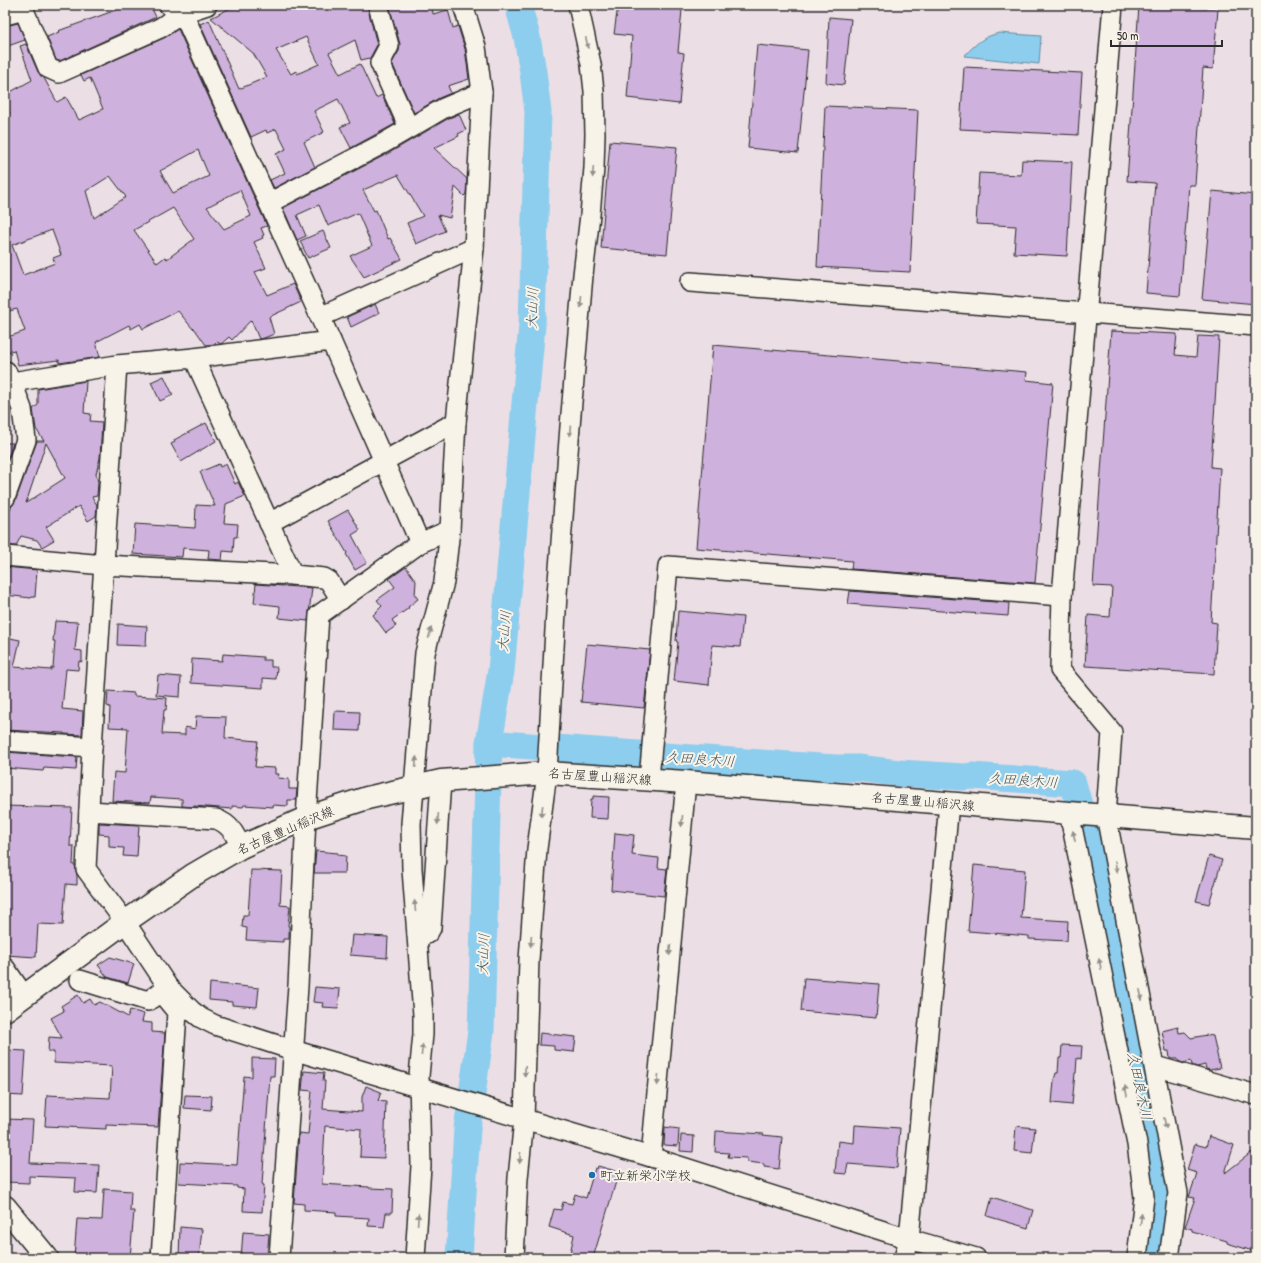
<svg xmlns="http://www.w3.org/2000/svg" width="1261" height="1263" font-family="'Patrick Hand','Klee One',sans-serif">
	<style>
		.water { fill: #8dcdee; stroke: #668ca0 }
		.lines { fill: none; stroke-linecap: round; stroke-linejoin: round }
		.river { stroke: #8dcdee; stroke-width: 27 }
		.building { fill: #cfb1dd; stroke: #2b2b2b; fill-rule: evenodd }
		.minor-casing { stroke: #2b2b2b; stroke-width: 22 }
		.major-casing { stroke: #2b2b2b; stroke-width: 25 }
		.highway-casing { stroke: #2b2b2b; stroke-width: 25 }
		.minor { stroke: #f7f3e8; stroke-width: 19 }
		.major { stroke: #f7f3e8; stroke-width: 22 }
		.highway { stroke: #f7f3e8; stroke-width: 22 }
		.oneway { fill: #918f8a }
		.poi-dot { fill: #1f6fb2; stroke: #f7f3e8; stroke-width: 1.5 }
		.labels { text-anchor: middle; stroke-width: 4; stroke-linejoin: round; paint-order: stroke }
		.street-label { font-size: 13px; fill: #2b2b2b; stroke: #f7f3e8 }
		.poi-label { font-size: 13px; fill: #2b2b2b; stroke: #f7f3e8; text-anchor: start }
		.water-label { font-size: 14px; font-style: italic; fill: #44545c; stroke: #f7f3e8 }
	</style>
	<rect width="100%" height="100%" fill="#ebdfe5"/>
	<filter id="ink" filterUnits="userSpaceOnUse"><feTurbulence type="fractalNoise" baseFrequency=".025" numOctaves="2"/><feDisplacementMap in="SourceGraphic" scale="8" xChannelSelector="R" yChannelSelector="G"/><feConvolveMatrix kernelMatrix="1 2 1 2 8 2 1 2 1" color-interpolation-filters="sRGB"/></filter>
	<g filter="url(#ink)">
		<path class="water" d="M999 33 1041 36 1039 64 964 56C976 44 982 37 999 33Z"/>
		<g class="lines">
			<g class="river">
				<polyline points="489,743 760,763 836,768 857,768 899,773 964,777 971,776 1073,783 1094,859 1158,1171 1159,1196 1151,1258"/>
				<polyline points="459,1258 467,1129 481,1031 489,743 501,671 532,325 538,112 533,72 527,37 518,5"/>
			</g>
		</g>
		<g class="building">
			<polygon points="130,5 150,5 156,17 62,60 59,61 56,60 47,37 59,32 58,31"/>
			<path d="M236 5H367L377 45 370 58 361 60 355 40 329 53 340 74 360 64 376 98 382 95 395 124 351 148 340 127 350 123 338 99 314 111 324 132 304 142 315 167 274 188 270 180 285 173 276 154 286 149 276 129 267 133 266 130 251 137 200 24 209 20 239 89 267 77 253 53 211 18ZM306 37 319 64 297 74 296 71 291 74 276 50Z"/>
			<polygon points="389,5 432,5 433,14 448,10 453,28 458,26 465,49 469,79 448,86 451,93 439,98 414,113 392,63 399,51 400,44"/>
			<polygon points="618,5 634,5 682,10 678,52 684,53 679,104 627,98 632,36 614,34"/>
			<polygon points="1139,5 1157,5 1218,9 1213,69 1203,68 1195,185 1189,185 1180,296 1146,293 1155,183 1127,181"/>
			<polygon points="829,17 851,19 844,85 826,83"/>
			<polygon points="18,23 25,40 5,47 5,26"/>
			<path d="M178 29 267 226 261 228 264 235 262 236 263 238 254 242 266 268 255 272 267 295 293 284 301 302 269 317 274 334 264 338 259 339 251 320 232 340 229 337 221 344 217 342 215 344 206 345 194 328 193 329 178 311 143 329 140 324 131 329 129 325 96 342 100 357 59 363V360L18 365 14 350 5 353V338L25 331 17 309 5 312V116L10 113 5 104V95L32 80 20 46 26 44 38 72 44 78 57 102 66 97 79 120 103 109 90 78 84 81 81 75 164 38ZM198 150 209 176 173 193 160 171ZM110 176 126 197 94 218 86 191ZM240 190 251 216 224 229 207 207ZM173 208 194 239 167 259 165 257 157 263 134 230ZM52 230 61 255 53 258 55 263 23 275 12 245Z"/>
			<polygon points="757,45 808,50 798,153 748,148"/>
			<polygon points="964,67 1082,73 1078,135 960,129"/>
			<polygon points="825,106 918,110 910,272 817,267"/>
			<polygon points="459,114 466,130 458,134 459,136 434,148 467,179 466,194 464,196 455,187 450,218 438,215 445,231 416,244 407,223 423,216 398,175 363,190 374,211 376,210 388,239 390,238 402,259 364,277 350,256 372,246 358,213 328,226 319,205 297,215 306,236 297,240 283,208 389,153 449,118"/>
			<polygon points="610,141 677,147 667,254 601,248"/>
			<polygon points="1022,160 1072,162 1067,256 1014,253 1016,226 976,224 979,173 1021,175"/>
			<polygon points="1212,191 1256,195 1256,304 1202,299"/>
			<polygon points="323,231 331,248 308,258 300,241"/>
			<polygon points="375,304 379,313 351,327 347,317"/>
			<polygon points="1111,331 1177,334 1175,355 1196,357 1198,336 1219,337 1211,467 1220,468 1211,622 1217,623 1214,674 1085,666 1088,615 1110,617 1112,587 1093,586"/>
			<polygon points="713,345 1027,372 1026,380 1053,383 1035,583 851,569 852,561 696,548"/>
			<polygon points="164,376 173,395 160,401 151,382"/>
			<path d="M86 381 84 413 91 414 90 421 102 422 100 458 96 474 98 482 97 496 92 497 97 505 96 516 88 521 79 506 46 527 54 540 42 547 37 540 21 536 16 546 5 545V522L11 507 15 502 37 441H44L36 429 33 409 38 405V389ZM46 443 65 478 26 503Z"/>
			<polygon points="206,423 216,441 181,462 171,444 175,442 174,440"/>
			<polygon points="5,443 13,443 5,466"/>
			<polygon points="219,464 220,467 226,464 235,484 238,482 245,496 226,504 224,523 238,524 237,537 234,537 233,552 223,551 222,560 208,559 209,550 183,548 182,557 133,554 135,524 195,528 196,505 215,506 200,472"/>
			<polygon points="348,510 360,530 352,535 367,563 355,570 346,554 347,553 328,521"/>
			<polygon points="5,567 37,570 35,597 31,597 31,598 5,595"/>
			<polygon points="406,567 416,581 415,595 418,599 408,607 409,608 392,620 396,626 386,633 373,615 382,606 377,600 395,587 389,579"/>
			<polygon points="256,584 312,588 308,621 279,618 280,606 254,603"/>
			<polygon points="850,591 1009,603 1008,616 848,604"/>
			<polygon points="678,611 743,617 740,647 712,645 709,685 674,681 678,642 676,641"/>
			<polygon points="55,621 78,622 75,650 82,651 82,662 79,661 78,670 66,669 62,709 83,711 82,735 64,734 64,733 5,730 5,637 20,640 14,667 51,670 51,668 53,668 55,641 53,641"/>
			<polygon points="118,624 147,626 146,646 117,645"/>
			<polygon points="587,644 650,650 644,708 581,702"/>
			<polygon points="223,654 263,657 263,660 271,660 271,667 277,667 276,679 263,678 263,688 191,683 192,659 222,661"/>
			<polygon points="158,675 181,677 180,697 156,695"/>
			<polygon points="108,691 134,693 134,696 167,698 166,710 164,710 162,734 185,735 185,727 195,729 196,716 226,717 225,738 258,741 255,767 275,768 275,774 279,774 278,778 289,779 289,789 297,789 296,800 288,800 288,806 273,805 273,807 244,805 243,807 232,806 232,809 194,806 194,807 182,806 182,799 151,797 150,803 112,801 114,772 125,773 128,728 109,727 110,707 107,706"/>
			<polygon points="335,711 360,712 359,731 334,730"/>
			<polygon points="5,752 77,757 76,770 44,768 43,771 5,768"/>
			<polygon points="593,796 609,797 608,819 590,818 591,799 593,799"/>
			<polygon points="5,806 72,808 70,846 74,846 73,865 75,865 77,876 77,885 66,884 63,925 38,924 36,957 5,955"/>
			<polygon points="99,823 139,825 137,857 123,856 124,848 109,847 109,835 99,834"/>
			<polygon points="615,833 634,835 632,855 659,858 658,868 667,869 664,896 611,890"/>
			<polygon points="316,851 338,853 338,855 346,856 345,873 314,873"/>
			<polygon points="1209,856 1222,860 1209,904 1196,901"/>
			<polygon points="974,865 1025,870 1021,918 1068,921 1067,941 1029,939 1029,936 968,931"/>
			<polygon points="251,870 282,871 280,905 290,906 288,926 289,926 289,939 283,939 283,942 246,940 247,928 242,927 243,915 248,915"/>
			<polygon points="352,935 388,937 387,958 350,955"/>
			<polygon points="110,957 134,964 128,983 107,977 98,965"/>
			<polygon points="804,978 879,984 876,1018 801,1011"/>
			<polygon points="210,983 259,988 257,1007 232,1005 232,1002 209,1000"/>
			<polygon points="315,987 340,989 338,1008 322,1007 323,1003 313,1002"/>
			<polygon points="78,995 83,1003 90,999 94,1005 100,1002 128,1017 130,1010 144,1014 142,1022 152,1023 152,1032 165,1033 158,1127 106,1125 106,1129 45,1126 47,1095 110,1098 112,1066 54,1063 54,1052 48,1052 49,1037 62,1038 51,1018 64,1011 61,1006"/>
			<polygon points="1178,1027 1179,1033 1185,1032 1191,1038 1207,1035 1213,1036 1220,1068 1210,1070 1206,1069 1205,1065 1197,1067 1192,1065 1191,1061 1183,1063 1178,1061 1178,1059 1170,1059 1169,1051 1166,1051 1162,1031"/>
			<polygon points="540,1033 576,1037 574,1052 554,1050 554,1046 539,1045"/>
			<polygon points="1062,1045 1082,1046 1081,1059 1077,1058 1076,1073 1075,1073 1072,1105 1052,1103 1054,1080 1056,1073 1058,1073 1059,1058 1061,1058"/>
			<polygon points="5,1050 26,1051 23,1096 5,1095"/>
			<polygon points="252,1058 275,1059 274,1076 270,1076 262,1184 264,1185 262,1212 243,1211 244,1189 237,1188 237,1186 179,1183 180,1162 237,1165 244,1076 252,1077"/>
			<polygon points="304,1071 324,1073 323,1081 325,1081 323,1109 362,1112 362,1097 366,1086 381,1092 378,1101 386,1102 384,1158 360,1157 361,1129 325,1126 322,1184 369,1187 369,1188 393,1189 392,1213 386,1213 384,1227 368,1226 369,1218 336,1216 336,1212 304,1210 304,1204 294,1203 299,1133 308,1134 312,1091 302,1090"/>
			<polygon points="185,1095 212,1096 211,1110 184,1108"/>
			<polygon points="5,1119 33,1120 30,1163 99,1165 97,1193 75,1192 76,1178 29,1176 29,1183 5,1182"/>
			<polygon points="855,1125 900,1128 897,1168 848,1164 846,1174 835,1173 838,1141 854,1143"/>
			<polygon points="1016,1126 1035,1128 1032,1153 1014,1151"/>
			<polygon points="665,1127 679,1129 678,1146 664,1145"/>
			<polygon points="716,1131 764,1134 763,1135 782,1137 779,1169 764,1167 764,1164 747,1162 747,1158 728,1157 729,1153 715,1152"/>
			<polygon points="681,1135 694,1136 693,1152 680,1151"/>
			<polygon points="1209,1136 1234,1145 1225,1173 1256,1149 1256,1213 1251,1231 1256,1233 1256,1252 1227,1243 1227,1241 1192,1231 1192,1229 1185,1227 1195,1198 1189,1197 1197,1173 1187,1170 1195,1144 1206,1147"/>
			<polygon points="598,1166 616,1171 615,1174 618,1175 593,1258 569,1258 574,1235 549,1227 554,1209 561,1210 563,1202 572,1204 575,1194 586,1198 595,1168 597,1169"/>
			<polygon points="104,1189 131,1191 130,1211 134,1211 130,1258 74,1258 77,1219 102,1220"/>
			<polygon points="992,1197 1033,1210 1028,1228 987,1216"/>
			<polygon points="180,1227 202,1229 199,1258 179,1258"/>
			<polygon points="243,1232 269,1234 267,1258 241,1258"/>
		</g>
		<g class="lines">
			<g class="minor-casing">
				<g id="minor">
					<polyline points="23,5 24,10 48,68 59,73 160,28 183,13 207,5"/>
					<polyline points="169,5 183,13 331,341 420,543"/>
					<polyline points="378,5 389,46 380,63 409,128"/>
					<polyline points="1113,5 1062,596 1060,670 1112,732 1106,815 1178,1193 1169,1258"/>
					<polyline points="5,15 24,10"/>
					<polyline points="269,203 384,143 444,108 482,92"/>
					<polyline points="690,282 1256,326"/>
					<polyline points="320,317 474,248"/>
					<polyline points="194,358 293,575"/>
					<polyline points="117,365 92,747 86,869 125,922 168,987 192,1011 201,1018 215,1025 293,1050 651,1157 909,1239 976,1258"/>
					<polyline points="12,382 117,365 194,358 331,341"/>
					<polyline points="5,498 26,440 22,409 12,382 6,371"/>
					<polyline points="269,523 456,422"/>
					<polyline points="5,556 104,565 293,575 324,578 329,581 341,600"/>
					<polyline points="5,741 92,747"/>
					<polyline points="649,779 668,566 1062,596"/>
					<path d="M89 811 216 819C230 824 235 834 241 847"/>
					<polyline points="1069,812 1137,1144 1144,1197 1137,1258"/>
					<path d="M417 934 422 936C427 934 429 933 431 928L441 781"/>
					<polyline points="5,968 24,996"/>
					<polyline points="80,980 148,1001 168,987"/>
					<polyline points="1155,1066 1256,1095"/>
					<polyline points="651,1157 686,782"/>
					<polyline points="161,1258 177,1012 163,995"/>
					<polyline points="279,1258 298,986 306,818 319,615 420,543 450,530"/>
					<polyline points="415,1258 421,1166 419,1076 423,1034 423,1015 412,869 411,824 425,653 444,582 450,530 456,422 474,248 482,92 476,47 463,5"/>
					<polyline points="514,1258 518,1178 524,1119 529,960 537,849 547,773 557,594 571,414 583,275 590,215 594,168 595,134 594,91 591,64 578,5"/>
					<polyline points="904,1258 909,1239 949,803"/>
				</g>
			</g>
			<g class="major-casing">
				<polyline id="major" points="5,1010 125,922 193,875 241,847 306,818 367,798 441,781 547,773 686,782 1256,828"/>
			</g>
			<g class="highway-casing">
				<polyline id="highway" points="5,1207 47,1258"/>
			</g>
			<use href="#minor" class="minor"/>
			<use href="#major" class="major"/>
			<use href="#highway" class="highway"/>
		</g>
		<defs><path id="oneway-solid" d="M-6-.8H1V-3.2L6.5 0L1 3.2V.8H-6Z"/></defs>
		<g class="oneway">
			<use href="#oneway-solid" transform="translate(587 43) rotate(78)"/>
			<use href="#oneway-solid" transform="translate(593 172) rotate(94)"/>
			<use href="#oneway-solid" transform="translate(581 302) rotate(95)"/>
			<use href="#oneway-solid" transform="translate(570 431) rotate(94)"/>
			<use href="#oneway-solid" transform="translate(430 633) rotate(-75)"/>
			<use href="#oneway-solid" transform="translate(416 762) rotate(-85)"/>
			<use href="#oneway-solid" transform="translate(542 811) rotate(97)"/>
			<use href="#oneway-solid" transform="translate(438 819) rotate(94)"/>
			<use href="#oneway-solid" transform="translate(682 821) rotate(95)"/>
			<use href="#oneway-solid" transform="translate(1074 836) rotate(-102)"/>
			<use href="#oneway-solid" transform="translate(1116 867) rotate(79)"/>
			<use href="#oneway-solid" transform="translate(415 906) rotate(-95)"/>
			<use href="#oneway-solid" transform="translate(531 941) rotate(94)"/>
			<use href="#oneway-solid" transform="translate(670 950) rotate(95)"/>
			<use href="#oneway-solid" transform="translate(1100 964) rotate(-102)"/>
			<use href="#oneway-solid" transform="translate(1141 995) rotate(79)"/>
			<use href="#oneway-solid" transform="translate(422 1050) rotate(-84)"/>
			<use href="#oneway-solid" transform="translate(525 1071) rotate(92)"/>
			<use href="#oneway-solid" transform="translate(658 1080) rotate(95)"/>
			<use href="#oneway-solid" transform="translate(1126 1091) rotate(-102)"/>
			<use href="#oneway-solid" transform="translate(1165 1123) rotate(79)"/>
			<use href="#oneway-solid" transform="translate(520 1158) rotate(95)"/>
			<use href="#oneway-solid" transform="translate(418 1219) rotate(-86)"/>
			<use href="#oneway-solid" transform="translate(1141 1219) rotate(-83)"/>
		</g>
	</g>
	<circle class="poi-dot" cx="592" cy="1175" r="4"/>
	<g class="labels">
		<g class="street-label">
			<text transform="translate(600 776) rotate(4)" y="5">名古屋豊山稲沢線</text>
			<text transform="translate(923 801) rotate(5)" y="5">名古屋豊山稲沢線</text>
			<text transform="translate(285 830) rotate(-23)" y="5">名古屋豊山稲沢線</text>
		</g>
		<g class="poi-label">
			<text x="600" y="1180">町立新栄小学校</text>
		</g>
		<g class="water-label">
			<text transform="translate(532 308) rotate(-88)" y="5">大山川</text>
			<text transform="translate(504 631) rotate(-85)" y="5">大山川</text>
			<text transform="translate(700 759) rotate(4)" y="5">久田良木川</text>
			<text transform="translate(1023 780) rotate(4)" y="5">久田良木川</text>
			<text transform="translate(483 954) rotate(-88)" y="5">大山川</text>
			<text transform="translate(1140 1086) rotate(78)" y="5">久田良木川</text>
		</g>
	</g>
	<rect width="1261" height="1263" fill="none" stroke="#f7f3e8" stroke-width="20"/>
	<rect x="10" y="10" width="1241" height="1243" fill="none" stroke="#2b2b2b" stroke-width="1.5" filter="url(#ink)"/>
	<path d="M1111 40v6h111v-6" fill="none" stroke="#2b2b2b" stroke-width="2"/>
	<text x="1117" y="40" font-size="12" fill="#2b2b2b" stroke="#f7f3e8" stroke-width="3" paint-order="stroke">50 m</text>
</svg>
